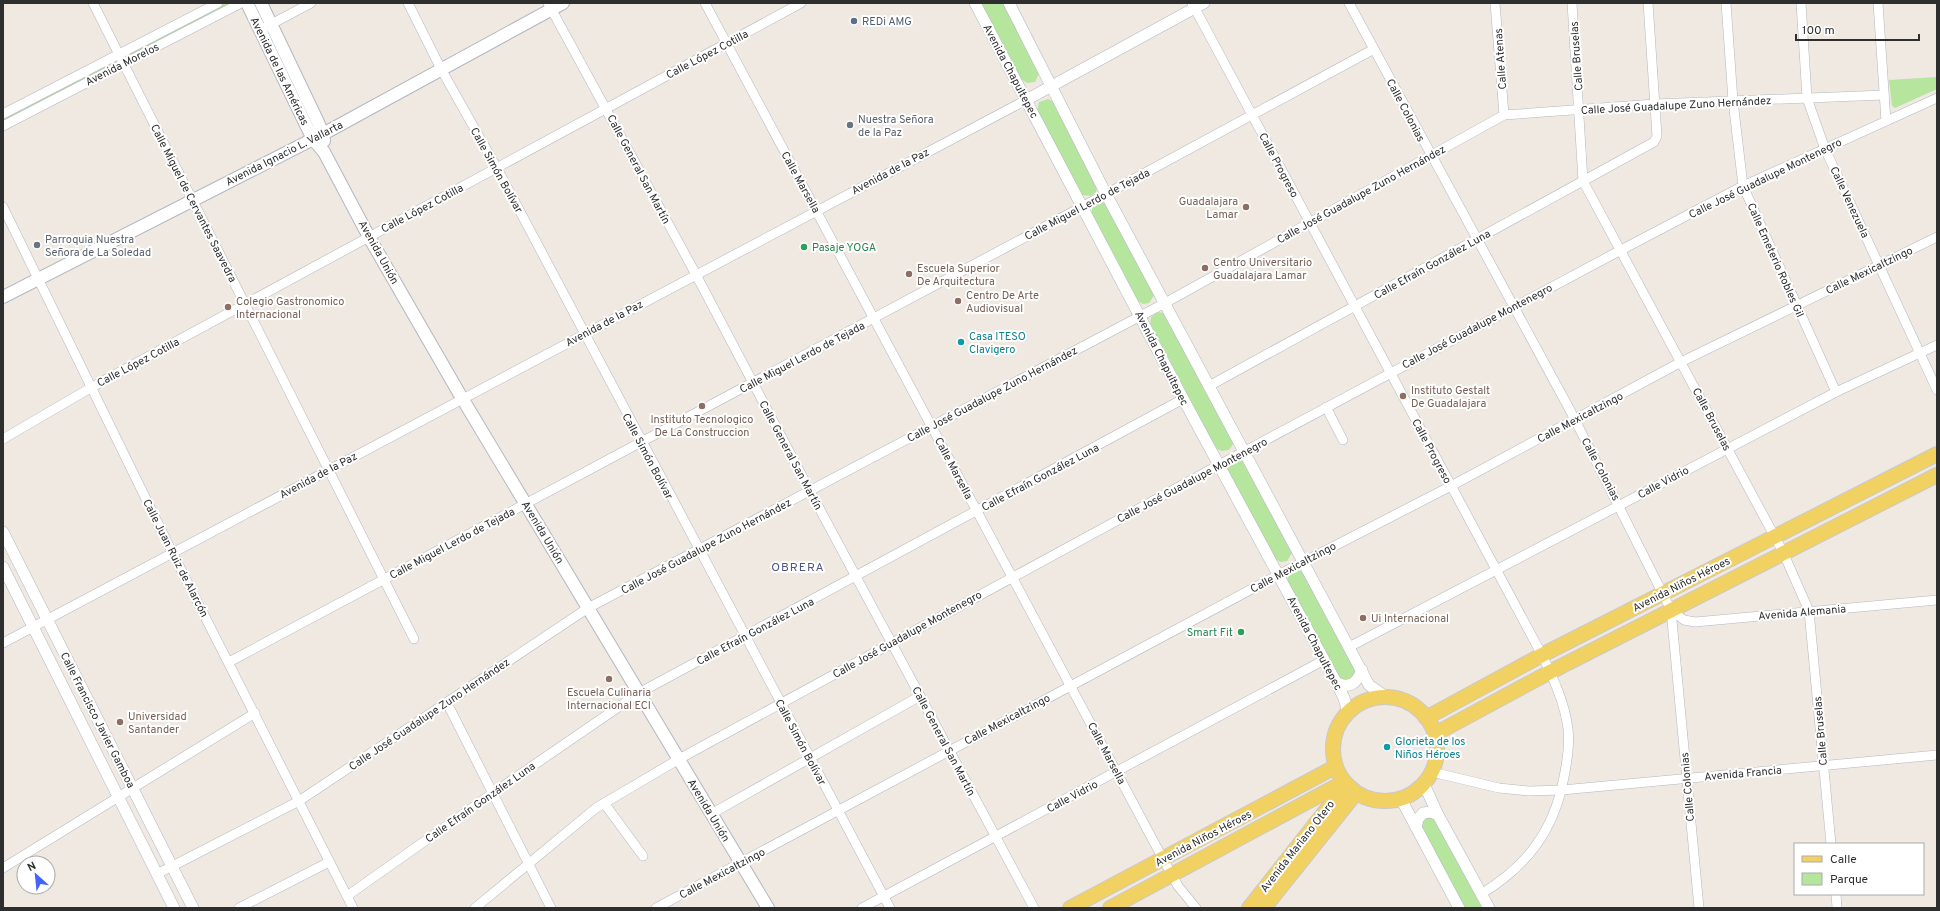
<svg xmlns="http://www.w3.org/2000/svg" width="1940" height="911" font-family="Overpass,sans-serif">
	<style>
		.green { fill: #b6e59e }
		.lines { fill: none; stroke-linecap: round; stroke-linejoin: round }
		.minor-casing { stroke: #b4b7c1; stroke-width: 10 }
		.tertiary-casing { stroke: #b4b7c1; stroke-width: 12 }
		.secondary-casing { stroke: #b4b7c1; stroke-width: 14 }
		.primary-casing { stroke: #c9c9c9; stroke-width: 16 }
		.minor { stroke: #fff; stroke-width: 9 }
		.tertiary { stroke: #fff; stroke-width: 11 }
		.secondary { stroke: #fff; stroke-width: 12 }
		.primary { stroke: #f2d163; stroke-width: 14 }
		.service-dot { fill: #5c6f8a; stroke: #fff; stroke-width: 1.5 }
		.worship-dot { fill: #6b7280; stroke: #fff; stroke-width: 1.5 }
		.education-dot { fill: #8d6e63; stroke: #fff; stroke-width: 1.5 }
		.leisure-dot { fill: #2e9e5b; stroke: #fff; stroke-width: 1.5 }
		.culture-dot { fill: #0f9aa8; stroke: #fff; stroke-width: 1.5 }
		.labels { text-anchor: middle; stroke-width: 4; stroke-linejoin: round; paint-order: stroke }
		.service-label { font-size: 11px; fill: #4e5e75; stroke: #fff; text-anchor: start }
		.street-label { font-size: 11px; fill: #2e2e2e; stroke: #fff }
		.worship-label { font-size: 11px; fill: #5b616d; stroke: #fff; text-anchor: start }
		.education-label { font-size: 11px; fill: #785e54; stroke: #fff; text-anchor: start }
		.leisure-label { font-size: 11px; fill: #27864d; stroke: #fff; text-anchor: start }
		.culture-label { font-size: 11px; fill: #0d838f; stroke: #fff; text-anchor: start }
		.neighbourhood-label { font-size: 12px; letter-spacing: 1px; fill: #4d5680; stroke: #fff }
	</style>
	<rect width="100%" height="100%" fill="#efe9e1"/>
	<g class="green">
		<polygon points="225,3 232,3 132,57 130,52"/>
		<polygon points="981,3 1003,3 1038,69 1039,74 1035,82 1027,83 1021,79"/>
		<polygon points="106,64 108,69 3,123 3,117"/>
		<polygon points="1937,77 1937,89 1895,108 1892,106 1889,80"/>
		<polygon points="1048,99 1054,102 1097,186 1096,192 1091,196 1082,195 1037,111 1039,102"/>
		<polygon points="1102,201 1104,202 1155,294 1149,303 1143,304 1138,301 1092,214 1092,206"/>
		<polygon points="1158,312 1164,313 1234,443 1229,450 1222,451 1216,449 1150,323 1151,317"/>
		<polygon points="1239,459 1242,460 1292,553 1287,561 1281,562 1275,559 1228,470 1229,464"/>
		<polygon points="1296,570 1302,571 1358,674 1358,676 1341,683 1287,582 1288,576"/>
		<polygon points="1422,817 1434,818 1482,908 1465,908 1420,825"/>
	</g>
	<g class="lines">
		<g class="minor-casing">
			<g id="minor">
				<polyline points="93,3 414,639"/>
				<polyline points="408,3 441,69 499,172 890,908"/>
				<polyline points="548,3 693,269 810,491 1034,908"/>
				<polyline points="705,3 1163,859 1178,886 1196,908"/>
				<path d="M1192 3 1542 655C1553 678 1565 703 1568 729 1570 745 1567 762 1564 777 1554 831 1527 866 1481 894"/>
				<polyline points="1349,3 1571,412 1671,610 1699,908"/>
				<polyline points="1495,3 1504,115"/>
				<polyline points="1572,3 1583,181 1783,552 1809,611 1831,844"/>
				<polyline points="1726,3 1733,101 1743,186 1836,392"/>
				<polyline points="1801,3 1807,98 1825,149 1937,390"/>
				<polyline points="1878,3 1886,121"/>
				<polyline points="260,30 311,3"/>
				<polyline points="3,114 218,3"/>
				<polyline points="3,126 241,3"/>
				<polyline points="3,207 170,548 353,908"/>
				<polyline points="1209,386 1654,142 1657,136 1648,3"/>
				<polyline points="1326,407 1343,440"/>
				<polyline points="3,439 92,387 801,3"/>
				<polyline points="1671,610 1684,620 1695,622 1937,600"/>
				<polyline points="3,643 1026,100"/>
				<polyline points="1349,647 1836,392 1937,345"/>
				<polyline points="229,662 1106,194 1374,49"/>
				<polyline points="447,703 551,908"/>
				<polyline points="1432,772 1499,788 1529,791 1562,790 1937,755"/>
				<polyline points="604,803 643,856"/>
				<polyline points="711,814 920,696"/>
				<polyline points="3,868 255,713"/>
				<polyline points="157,874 299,801 588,608 1165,303 1504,115 1655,104 1884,95"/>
				<polyline points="1836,894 1837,908"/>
				<polyline points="347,896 493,793 639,693 1183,399"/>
				<polyline points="239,908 329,862"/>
				<polyline points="475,908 596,808 679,759 1219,465 1621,250 1743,186 1937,98"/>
				<polyline points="656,908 1278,575 1451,486 1681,362 1937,237"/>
				<polyline points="862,908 1324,660"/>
			</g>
		</g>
		<g class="tertiary-casing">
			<g id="tertiary">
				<polyline points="975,3 1180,393 1336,682 1344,698 1348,713"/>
				<polyline points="1009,3 1106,194 1369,685 1386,697"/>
				<polyline points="1026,100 1204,3"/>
				<polyline points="3,532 193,908"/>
				<polyline points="3,567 174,908"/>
				<path d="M1336 682C1349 690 1357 683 1362 670"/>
				<polyline points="1424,784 1438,815 1489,908"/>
				<polyline points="1401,799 1459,908"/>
				<polyline points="1416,827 1418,819 1423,813 1431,812 1438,815"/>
			</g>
		</g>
		<g class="secondary-casing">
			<g id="secondary">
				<polyline points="247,3 307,127 313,139 324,152 369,237 459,393 768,908"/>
				<polyline points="261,3 317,120 323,134 324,141"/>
				<polyline points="3,297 323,134 563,3"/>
			</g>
		</g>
		<g class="primary-casing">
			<g id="primary">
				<circle cx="1385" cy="749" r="52"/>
				<polyline points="1426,718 1542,655 1937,454"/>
				<polyline points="1435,734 1550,672 1937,475"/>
				<polyline points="1070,908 1335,767"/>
				<polyline points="1110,908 1344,782"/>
				<polyline points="1249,908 1346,785"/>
				<polyline points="1264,908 1356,793"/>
			</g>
		</g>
		<use href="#minor" class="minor"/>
		<use href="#tertiary" class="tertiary"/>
		<use href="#secondary" class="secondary"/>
		<use href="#primary" class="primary"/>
	</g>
	<circle class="service-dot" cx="854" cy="21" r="4"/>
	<g class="worship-dot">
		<circle cx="850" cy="125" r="4"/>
		<circle cx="37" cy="245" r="4"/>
	</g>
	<g class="education-dot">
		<circle cx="1246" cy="207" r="4"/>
		<circle cx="1205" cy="268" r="4"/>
		<circle cx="909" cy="274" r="4"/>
		<circle cx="958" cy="301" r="4"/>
		<circle cx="228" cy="307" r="4"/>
		<circle cx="1403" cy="396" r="4"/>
		<circle cx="702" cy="406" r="4"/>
		<circle cx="1363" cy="618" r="4"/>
		<circle cx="609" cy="679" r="4"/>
		<circle cx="120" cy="722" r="4"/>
	</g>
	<g class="leisure-dot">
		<circle cx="804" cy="247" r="4"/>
		<circle cx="1241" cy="632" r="4"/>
	</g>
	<g class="culture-dot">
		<circle cx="961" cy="342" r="4"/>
		<circle cx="1387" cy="747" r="4"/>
	</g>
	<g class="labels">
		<g class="service-label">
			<text x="862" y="25">REDi AMG</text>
		</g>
		<g class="street-label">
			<text transform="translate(707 54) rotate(-28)" y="4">Calle López Cotilla</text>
			<text transform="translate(1576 56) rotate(-94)" y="4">Calle Bruselas</text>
			<text transform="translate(1500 59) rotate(-94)" y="4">Calle Atenas</text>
			<text transform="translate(122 64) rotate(-27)" y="4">Avenida Morelos</text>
			<text transform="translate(280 71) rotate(64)" y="4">Avenida de las Américas</text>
			<text transform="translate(1011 71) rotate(62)" y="4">Avenida Chapultepec</text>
			<text transform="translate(1676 105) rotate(-3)" y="4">Calle José Guadalupe Zuno Hernández</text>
			<text transform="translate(1406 110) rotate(62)" y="4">Calle Colonias</text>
			<text transform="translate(284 153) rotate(-27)" y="4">Avenida Ignacio L. Vallarta</text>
			<text transform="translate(1279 165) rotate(62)" y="4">Calle Progreso</text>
			<text transform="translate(639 169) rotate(62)" y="4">Calle General San Martín</text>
			<text transform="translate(497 170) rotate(61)" y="4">Calle Simón Bolívar</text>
			<text transform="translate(890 171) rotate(-28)" y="4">Avenida de la Paz</text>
			<text transform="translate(1765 178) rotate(-26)" y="4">Calle José Guadalupe Montenegro</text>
			<text transform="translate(801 182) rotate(61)" y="4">Calle Marsella</text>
			<text transform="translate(1361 194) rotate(-29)" y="4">Calle José Guadalupe Zuno Hernández</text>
			<text transform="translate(1850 202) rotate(65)" y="4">Calle Venezuela</text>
			<text transform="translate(194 203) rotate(63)" y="4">Calle Miguel de Cervantes Saavedra</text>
			<text transform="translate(1087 204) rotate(-28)" y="4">Calle Miguel Lerdo de Tejada</text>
			<text transform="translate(422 208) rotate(-28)" y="4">Calle López Cotilla</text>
			<text transform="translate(379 252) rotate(61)" y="4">Avenida Unión</text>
			<text transform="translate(1776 260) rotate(66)" y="4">Calle Emeterio Robles Gil</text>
			<text transform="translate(1432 264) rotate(-29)" y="4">Calle Efraín González Luna</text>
			<text transform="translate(1869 270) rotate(-26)" y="4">Calle Mexicaltzingo</text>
			<text transform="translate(604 323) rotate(-28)" y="4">Avenida de la Paz</text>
			<text transform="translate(1477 326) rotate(-28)" y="4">Calle José Guadalupe Montenegro</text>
			<text transform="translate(802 357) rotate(-28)" y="4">Calle Miguel Lerdo de Tejada</text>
			<text transform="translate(1162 358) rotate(63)" y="4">Avenida Chapultepec</text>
			<text transform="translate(138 362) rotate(-28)" y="4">Calle López Cotilla</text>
			<text transform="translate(992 394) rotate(-28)" y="4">Calle José Guadalupe Zuno Hernández</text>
			<text transform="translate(1580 417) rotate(-28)" y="4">Calle Mexicaltzingo</text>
			<text transform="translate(1712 419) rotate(62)" y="4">Calle Bruselas</text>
			<text transform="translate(1432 451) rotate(62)" y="4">Calle Progreso</text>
			<text transform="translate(791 455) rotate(62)" y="4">Calle General San Martín</text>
			<text transform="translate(648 456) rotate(62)" y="4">Calle Simón Bolívar</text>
			<text transform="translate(954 468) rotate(62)" y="4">Calle Marsella</text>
			<text transform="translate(1601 469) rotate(62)" y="4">Calle Colonias</text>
			<text transform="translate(318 475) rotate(-28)" y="4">Avenida de la Paz</text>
			<text transform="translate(1040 477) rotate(-28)" y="4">Calle Efraín González Luna</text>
			<text transform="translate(1192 480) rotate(-28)" y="4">Calle José Guadalupe Montenegro</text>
			<text transform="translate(1663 482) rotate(-28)" y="4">Calle Vidrio</text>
			<text transform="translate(543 532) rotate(59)" y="4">Avenida Unión</text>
			<text transform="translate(452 543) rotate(-28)" y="4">Calle Miguel Lerdo de Tejada</text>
			<text transform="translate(706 546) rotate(-28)" y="4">Calle José Guadalupe Zuno Hernández</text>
			<text transform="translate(176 558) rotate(63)" y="4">Calle Juan Ruiz de Alarcón</text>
			<text transform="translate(1293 567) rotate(-28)" y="4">Calle Mexicaltzingo</text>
			<text transform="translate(1681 584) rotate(-27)" y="4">Avenida Niños Héroes</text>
			<text transform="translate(1802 612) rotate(-5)" y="4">Avenida Alemania</text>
			<text transform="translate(755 631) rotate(-28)" y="4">Calle Efraín González Luna</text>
			<text transform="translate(907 634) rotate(-29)" y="4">Calle José Guadalupe Montenegro</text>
			<text transform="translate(1315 643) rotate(62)" y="4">Avenida Chapultepec</text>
			<text transform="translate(429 714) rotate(-34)" y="4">Calle José Guadalupe Zuno Hernández</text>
			<text transform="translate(1007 719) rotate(-28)" y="4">Calle Mexicaltzingo</text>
			<text transform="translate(98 720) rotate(63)" y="4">Calle Francisco Javier Gamboa</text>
			<text transform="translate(1820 731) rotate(-95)" y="4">Calle Bruselas</text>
			<text transform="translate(944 741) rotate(62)" y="4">Calle General San Martín</text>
			<text transform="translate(801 742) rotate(62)" y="4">Calle Simón Bolívar</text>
			<text transform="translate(1107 753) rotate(62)" y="4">Calle Marsella</text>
			<text transform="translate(1743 773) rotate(-5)" y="4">Avenida Francia</text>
			<text transform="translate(1687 787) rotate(-95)" y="4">Calle Colonias</text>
			<text transform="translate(1072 796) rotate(-28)" y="4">Calle Vidrio</text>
			<text transform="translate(480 802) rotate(-35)" y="4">Calle Efraín González Luna</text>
			<text transform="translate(709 810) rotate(59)" y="4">Avenida Unión</text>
			<text transform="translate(1203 838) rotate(-28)" y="4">Avenida Niños Héroes</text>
			<text transform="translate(1297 846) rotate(-52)" y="4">Avenida Mariano Otero</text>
			<text transform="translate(722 873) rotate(-28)" y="4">Calle Mexicaltzingo</text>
		</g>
		<g class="worship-label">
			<text x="858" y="123">Nuestra Señora<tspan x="858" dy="13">de la Paz</tspan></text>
			<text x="45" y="243">Parroquia Nuestra<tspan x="45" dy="13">Señora de La Soledad</tspan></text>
		</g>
		<g class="education-label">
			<text x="1238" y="205" text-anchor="end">Guadalajara<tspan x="1238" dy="13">Lamar</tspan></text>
			<text x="1213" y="266">Centro Universitario<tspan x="1213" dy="13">Guadalajara Lamar</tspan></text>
			<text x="917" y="272">Escuela Superior<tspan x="917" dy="13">De Arquitectura</tspan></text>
			<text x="966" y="299">Centro De Arte<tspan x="966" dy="13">Audiovisual</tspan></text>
			<text x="236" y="305">Colegio Gastronomico<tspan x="236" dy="13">Internacional</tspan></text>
			<text x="1411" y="394">Instituto Gestalt<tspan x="1411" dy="13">De Guadalajara</tspan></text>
			<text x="702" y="423" text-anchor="middle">Instituto Tecnologico<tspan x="702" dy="13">De La Construccion</tspan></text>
			<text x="1371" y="622">Ui Internacional</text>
			<text x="609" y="696" text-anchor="middle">Escuela Culinaria<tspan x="609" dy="13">Internacional ECI</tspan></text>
			<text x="128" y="720">Universidad<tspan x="128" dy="13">Santander</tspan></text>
		</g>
		<g class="leisure-label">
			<text x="812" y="251">Pasaje YOGA</text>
			<text x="1233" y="636" text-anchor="end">Smart Fit</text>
		</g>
		<g class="culture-label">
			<text x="969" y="340">Casa ITESO<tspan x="969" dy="13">Clavigero</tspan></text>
			<text x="1395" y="745">Glorieta de los<tspan x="1395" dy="13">Niños Héroes</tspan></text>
		</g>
		<g class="neighbourhood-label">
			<text x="798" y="571">OBRERA</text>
		</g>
	</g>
	<rect width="1940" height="911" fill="none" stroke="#2e2e2e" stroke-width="8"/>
	<rect x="1794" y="843" width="130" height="52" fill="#ffffff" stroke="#ababab"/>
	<rect x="1802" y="856" width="20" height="6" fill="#f2d163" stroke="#ababab"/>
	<text x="1830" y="863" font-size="12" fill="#2e2e2e">Calle</text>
	<rect x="1802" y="873" width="20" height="12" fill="#b6e59e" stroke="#ababab"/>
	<text x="1830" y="883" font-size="12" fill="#2e2e2e">Parque</text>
	<g transform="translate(36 875) rotate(333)"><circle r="19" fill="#ffffff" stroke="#ababab"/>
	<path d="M0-3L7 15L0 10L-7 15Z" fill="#4264fb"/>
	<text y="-6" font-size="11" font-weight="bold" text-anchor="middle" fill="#2e2e2e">N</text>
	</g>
	<path d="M1796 34v6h123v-6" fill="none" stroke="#2e2e2e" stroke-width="2"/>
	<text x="1802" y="34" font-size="12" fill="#2e2e2e" stroke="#ffffff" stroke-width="3" paint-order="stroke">100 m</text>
</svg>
